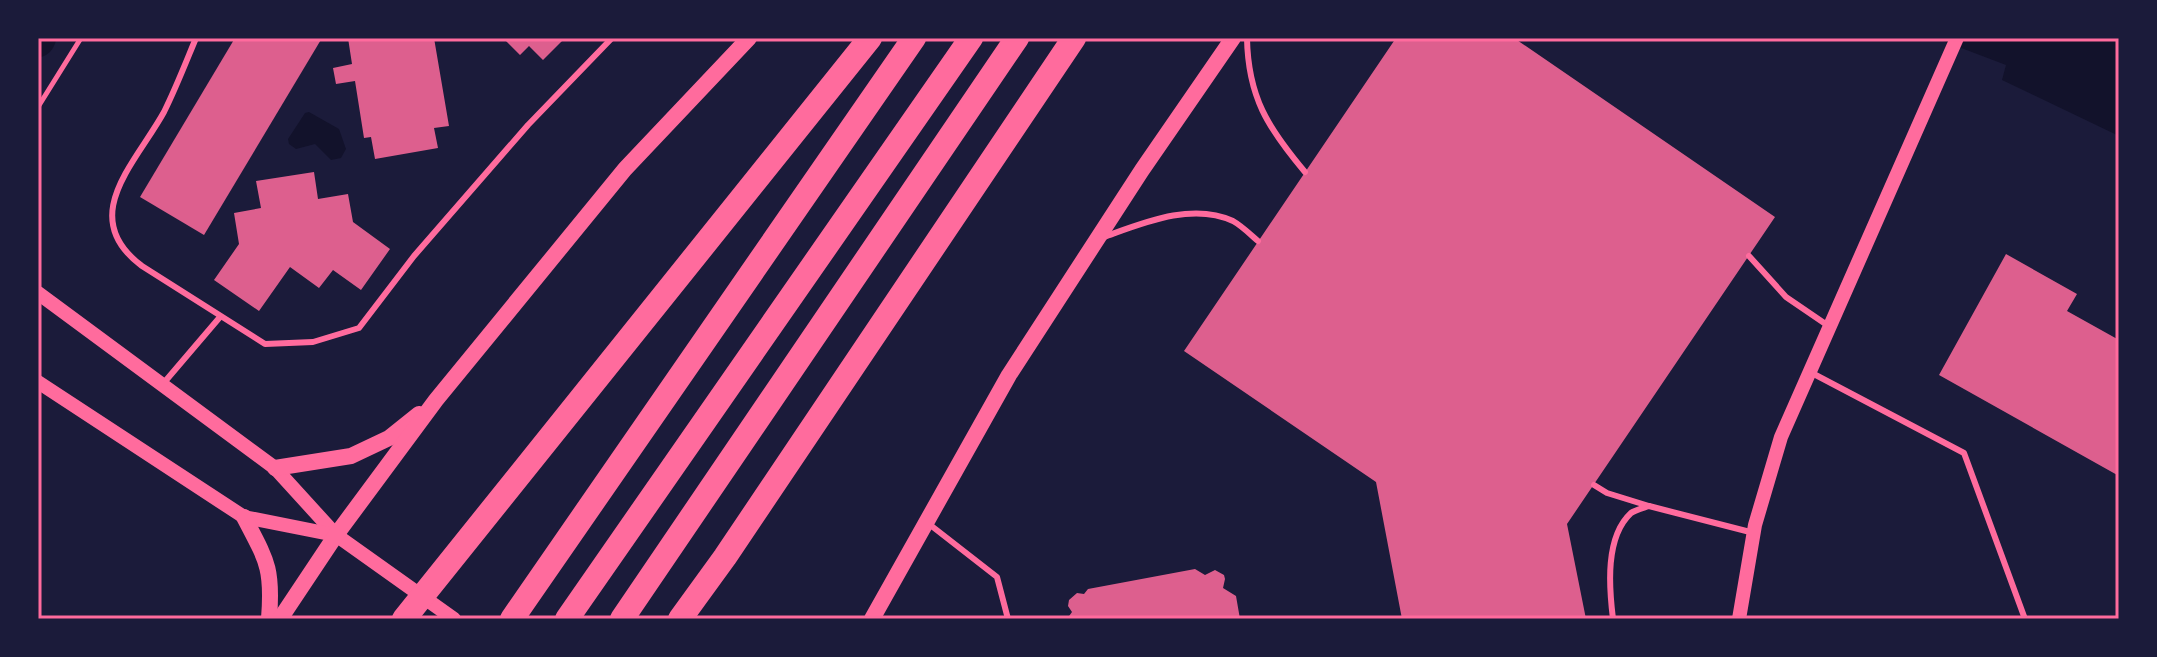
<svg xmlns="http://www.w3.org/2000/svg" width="2157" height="657" font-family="'Golos Text',sans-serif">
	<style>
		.water { fill: #12122b }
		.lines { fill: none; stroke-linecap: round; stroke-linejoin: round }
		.canal { stroke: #12122b; stroke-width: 34 }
		.building { fill: #dd5f8e }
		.path { stroke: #ff6b9d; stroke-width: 5 }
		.service { stroke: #ff6b9d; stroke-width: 6 }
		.tertiary { stroke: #ff6b9d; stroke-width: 14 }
		.secondary { stroke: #ff6b9d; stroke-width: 16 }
		.motorway { stroke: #ff6b9d; stroke-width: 24 }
		.neatline { fill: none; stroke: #ff6b9d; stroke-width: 3 }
	</style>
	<rect width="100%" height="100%" fill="#1b1b3a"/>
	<g class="water">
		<polygon points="1935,38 2119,38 2119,136 2002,80 2006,65"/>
		<polygon points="309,112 339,129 346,149 341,158 331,160 315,144 296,149 289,144 288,139 305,113"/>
	</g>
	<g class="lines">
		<polyline class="canal" points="38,40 39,38"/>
	</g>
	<g class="building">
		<polygon points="235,38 322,38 204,235 140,197"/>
		<polygon points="348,38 434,38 449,126 434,128 438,148 375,159 371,137 364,138 355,81 336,84 333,68 352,64"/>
		<polygon points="503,38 565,38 543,60 529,46 520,55"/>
		<polygon points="1396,38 1514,38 1775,217 1567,524 1586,619 1402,619 1376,482 1184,351"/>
		<polygon points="314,172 318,199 348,194 353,222 390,249 361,290 333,270 319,288 290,267 259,311 214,280 239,244 234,213 261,208 256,181"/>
		<polygon points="2006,254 2077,294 2067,311 2119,340 2119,476 1939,375"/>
		<polygon points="1195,569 1205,575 1215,570 1224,575 1225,579 1223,588 1236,596 1240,619 1067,619 1072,612 1068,606 1069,600 1077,593 1084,594 1088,589"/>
	</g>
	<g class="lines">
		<polyline class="path" points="38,107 81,38"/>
		<g class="service">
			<path d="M196 38C186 62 176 88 164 112 136 163 76 217 142 266L265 344 313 342 359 328 414 256 528 125 612 38"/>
			<path d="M1247 38C1248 97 1268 128 1305 172"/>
			<path d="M1104 237C1143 223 1192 202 1233 221 1242 226 1251 235 1258 241"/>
			<polyline points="1749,256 1786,297 1830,327"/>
			<polyline points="1810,372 1964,453 2025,619"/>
			<polyline points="162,385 220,317"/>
			<polyline points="1594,485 1607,493 1649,506"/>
			<polyline points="929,524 997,577 1008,619"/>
			<path d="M1613 619C1609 587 1605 537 1631 513 1635 510 1643 508 1649 506L1754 533"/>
		</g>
		<g class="tertiary">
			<polyline points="38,293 275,468 336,535 454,619"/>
			<polyline points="38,382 244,517 335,535"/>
			<polyline points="1739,619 1755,525 1781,437 1957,38"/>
		</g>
		<g class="secondary">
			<polyline points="275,468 351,456 389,438 419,414"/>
			<path d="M244 517C267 561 273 568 269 619"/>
			<polyline points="280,619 336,535 436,400 625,169 749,38"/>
			<polyline points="872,619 1009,375 1142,170 1233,38"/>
		</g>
		<g class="motorway">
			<polyline points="404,619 870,38"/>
			<polyline points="512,619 914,38"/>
			<polyline points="567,619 971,38"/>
			<polyline points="622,619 1017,38"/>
			<polyline points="680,619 725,557 1074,38"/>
		</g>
	</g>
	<rect width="2157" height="657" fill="none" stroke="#1b1b3a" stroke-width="80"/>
	<rect x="40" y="40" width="2077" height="577" class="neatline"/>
</svg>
